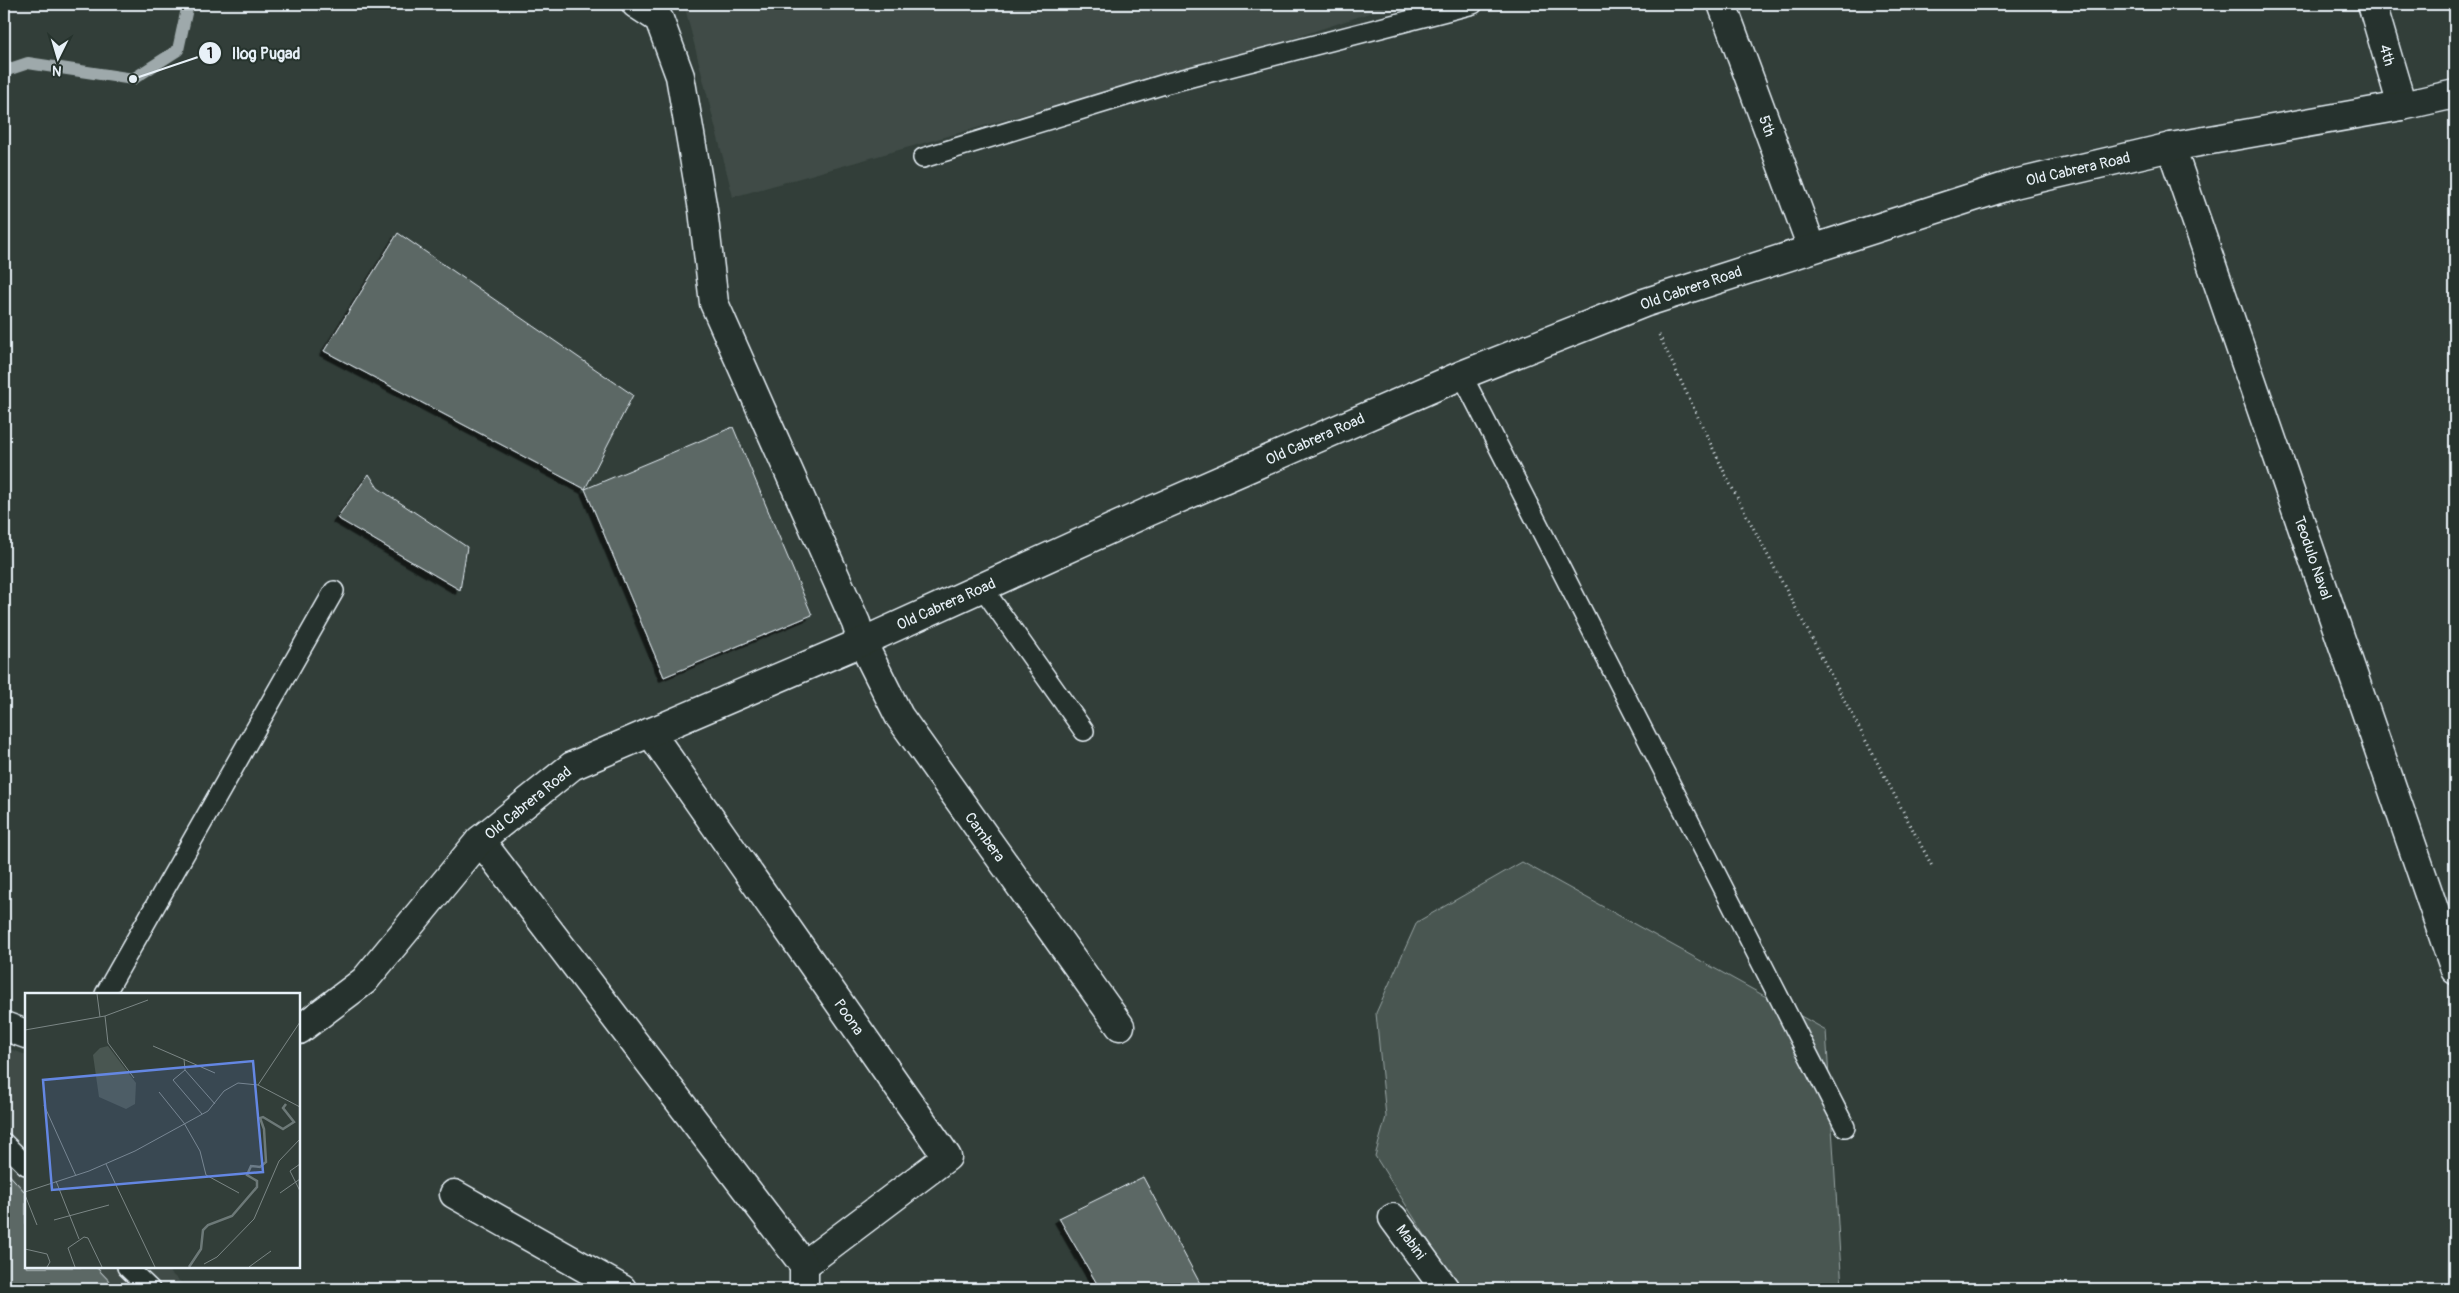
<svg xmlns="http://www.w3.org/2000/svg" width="2459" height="1293" font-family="Pangolin,sans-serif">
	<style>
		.built { fill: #3f4b46 }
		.green { fill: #495651; stroke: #98a4a4 }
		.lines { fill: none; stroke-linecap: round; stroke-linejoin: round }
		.stream { stroke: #9ea9ab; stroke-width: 12 }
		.building { fill: #5c6865; stroke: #e8f1f8; filter: url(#shadow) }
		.service-casing { stroke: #e8f1f8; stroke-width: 22 }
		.minor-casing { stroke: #e8f1f8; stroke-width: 31 }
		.tertiary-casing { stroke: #e8f1f8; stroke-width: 31 }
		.path { stroke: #e8f1f8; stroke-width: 3; stroke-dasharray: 1 4; stroke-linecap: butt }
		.service { stroke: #26332d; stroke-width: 19 }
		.minor { stroke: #26332d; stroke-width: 28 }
		.tertiary { stroke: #26332d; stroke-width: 28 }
		.labels { text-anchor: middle; stroke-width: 4; stroke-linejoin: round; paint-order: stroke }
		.street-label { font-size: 15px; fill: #e8f1f8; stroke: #26332d }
		.inset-river { fill: none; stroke: #6d7978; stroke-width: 2.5 }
		.inset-road { fill: none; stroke: #7b8685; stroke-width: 1 }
		.view { fill: #6487e3; fill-opacity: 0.15; stroke: #6487e3; stroke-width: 2.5 }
		.inset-edge { fill: none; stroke: #e8f1f8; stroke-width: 2.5 }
		.leader { fill: none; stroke: #e8f1f8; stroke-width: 2 }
		.callout-dot { fill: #e8f1f8; stroke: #26332d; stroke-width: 2 }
		.mark-label { font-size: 15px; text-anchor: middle; font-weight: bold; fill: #111 }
		.callout-label { font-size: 16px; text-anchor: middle; font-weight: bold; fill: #e8f1f8; stroke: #26332d; stroke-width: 4; stroke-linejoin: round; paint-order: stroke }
	</style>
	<defs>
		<filter id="shadow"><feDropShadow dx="-4.5" dy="4.5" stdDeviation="0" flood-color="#0009"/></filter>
	</defs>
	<rect width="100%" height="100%" fill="#323e39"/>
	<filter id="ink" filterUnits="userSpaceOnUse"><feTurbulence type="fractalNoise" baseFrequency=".02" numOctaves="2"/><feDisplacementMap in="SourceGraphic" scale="10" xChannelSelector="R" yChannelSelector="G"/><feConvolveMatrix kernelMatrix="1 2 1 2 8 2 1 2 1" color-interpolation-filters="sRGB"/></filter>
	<g filter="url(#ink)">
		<g class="built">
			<polygon points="684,4 1397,4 1291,39 733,197"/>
			<polygon points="4,1047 26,1055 26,1267 164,1267 188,1289 4,1289"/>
		</g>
		<polygon class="green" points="1522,862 1826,1030 1842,1289 1459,1289 1375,1156 1386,1117 1376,1013 1417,922"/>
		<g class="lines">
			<polyline class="stream" points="4,71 28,63 133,79 178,50 188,4"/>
		</g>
		<g class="building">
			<polygon points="398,233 633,395 585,489 324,351"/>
			<polygon points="733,427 812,615 664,677 585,489"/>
			<polygon points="369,474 378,488 467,547 460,590 337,518"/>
			<polygon points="4,1169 26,1193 26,1267 96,1267 117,1289 4,1289"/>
			<polygon points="1143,1177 1203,1289 1100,1289 1059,1218"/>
		</g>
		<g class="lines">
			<g class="service-casing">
				<g id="service">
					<polyline points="923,158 1168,83 1473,4"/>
					<polyline points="1462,375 1845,1127"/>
					<polyline points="982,587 1084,731"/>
					<polyline points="105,994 334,591"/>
					<polyline points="4,1143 26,1165"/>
					<polyline points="127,1267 150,1289"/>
				</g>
			</g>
			<g class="minor-casing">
				<g id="minor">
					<polyline points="636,4 659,19 680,76 703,210 714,303 856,623 862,642 899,716 1120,1026"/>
					<polyline points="1722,4 1812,248"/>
					<polyline points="2372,4 2402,106"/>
					<polyline points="2171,147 2455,970"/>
					<polyline points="650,732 947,1157 804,1265"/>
					<polyline points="480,840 804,1265 804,1289"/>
					<polyline points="454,1194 622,1289"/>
					<polyline points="1393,1218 1445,1289"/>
				</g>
			</g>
			<g class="tertiary-casing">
				<g id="tertiary">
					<polyline points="4,1026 26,1034"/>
					<polyline points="299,1030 364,981 480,840 572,766 862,642 1148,512 1462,375 1644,303 2014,184 2171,147 2402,106 2455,94"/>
				</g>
			</g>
			<polyline class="path" points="1659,335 1727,478 1932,866"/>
			<use href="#service" class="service"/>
			<use href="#minor" class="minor"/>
			<use href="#tertiary" class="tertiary"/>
		</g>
	</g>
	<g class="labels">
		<g class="street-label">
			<text transform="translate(2387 55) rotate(74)" y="5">4th</text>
			<text transform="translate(1767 126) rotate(70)" y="5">5th</text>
			<text transform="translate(2078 169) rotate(-13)" y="5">Old Cabrera Road</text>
			<text transform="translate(1691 288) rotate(-19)" y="5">Old Cabrera Road</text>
			<text transform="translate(1315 439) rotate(-24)" y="5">Old Cabrera Road</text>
			<text transform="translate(2313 558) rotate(71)" y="5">Teodulo Naval</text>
			<text transform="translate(946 604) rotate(-24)" y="5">Old Cabrera Road</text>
			<text transform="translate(528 803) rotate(-39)" y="5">Old Cabrera Road</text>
			<text transform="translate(985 837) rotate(54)" y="5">Cambera</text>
			<text transform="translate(849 1017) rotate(55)" y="5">Poona</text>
			<text transform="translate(1411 1242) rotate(54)" y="5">Mabini</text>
		</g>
	</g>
	<g transform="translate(25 993)">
		<rect width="275" height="275" fill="#323e39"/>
		<path d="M83 53 111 90 110 111 101 116 74 104 68 62 75 55Z" fill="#495651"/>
		<path class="inset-river" d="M164 274 176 256 178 237 183 232 207 223 232 194V188L222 182 226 173 235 174 241 169 239 136 235 125 238 124 258 136 269 129 258 115 261 111"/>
		<path class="inset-road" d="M72 1 75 24M80 23 83 50 109 85M0 37 80 23 123 7M128 53 190 80M159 66 160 77 190 111M160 77 148 87 177 121M233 92 275 29M134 99 159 130 175 158 181 182 214 200M19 112 51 183M81 171 130 274M275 171 265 178 275 198M31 188 54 246M0 199 64 178 110 158 183 118 199 98 213 90 233 92 275 114M255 200 275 186M0 202 12 232M29 227 84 212M0 256 22 261 25 269 22 274M179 271 192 264 229 226 254 168 275 146M50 274 43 255 59 244 63 245 77 274M224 274 246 258"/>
		<path class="view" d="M228 68 238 179 27 197 18 87Z"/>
		<rect width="275" height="275" class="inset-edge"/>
	</g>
	<path class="leader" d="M133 79L210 53"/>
	<g class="callout-dot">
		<circle cx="133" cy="79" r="5"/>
		<circle cx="210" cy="53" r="12"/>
	</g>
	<g class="mark-label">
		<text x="210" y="58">1</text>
	</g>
	<g class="callout-label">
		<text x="266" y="59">Ilog Pugad</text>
	</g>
	<rect width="2459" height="1293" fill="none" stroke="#26332d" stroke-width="20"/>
	<rect x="10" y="10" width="2439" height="1273" fill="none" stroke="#e8f1f8" stroke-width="2" filter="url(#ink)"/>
	<g transform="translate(58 58) rotate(185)" stroke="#26332d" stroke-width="4" paint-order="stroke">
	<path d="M0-4L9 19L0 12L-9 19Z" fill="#e8f1f8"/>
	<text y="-8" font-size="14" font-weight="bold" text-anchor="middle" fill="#e8f1f8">N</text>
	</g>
</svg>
